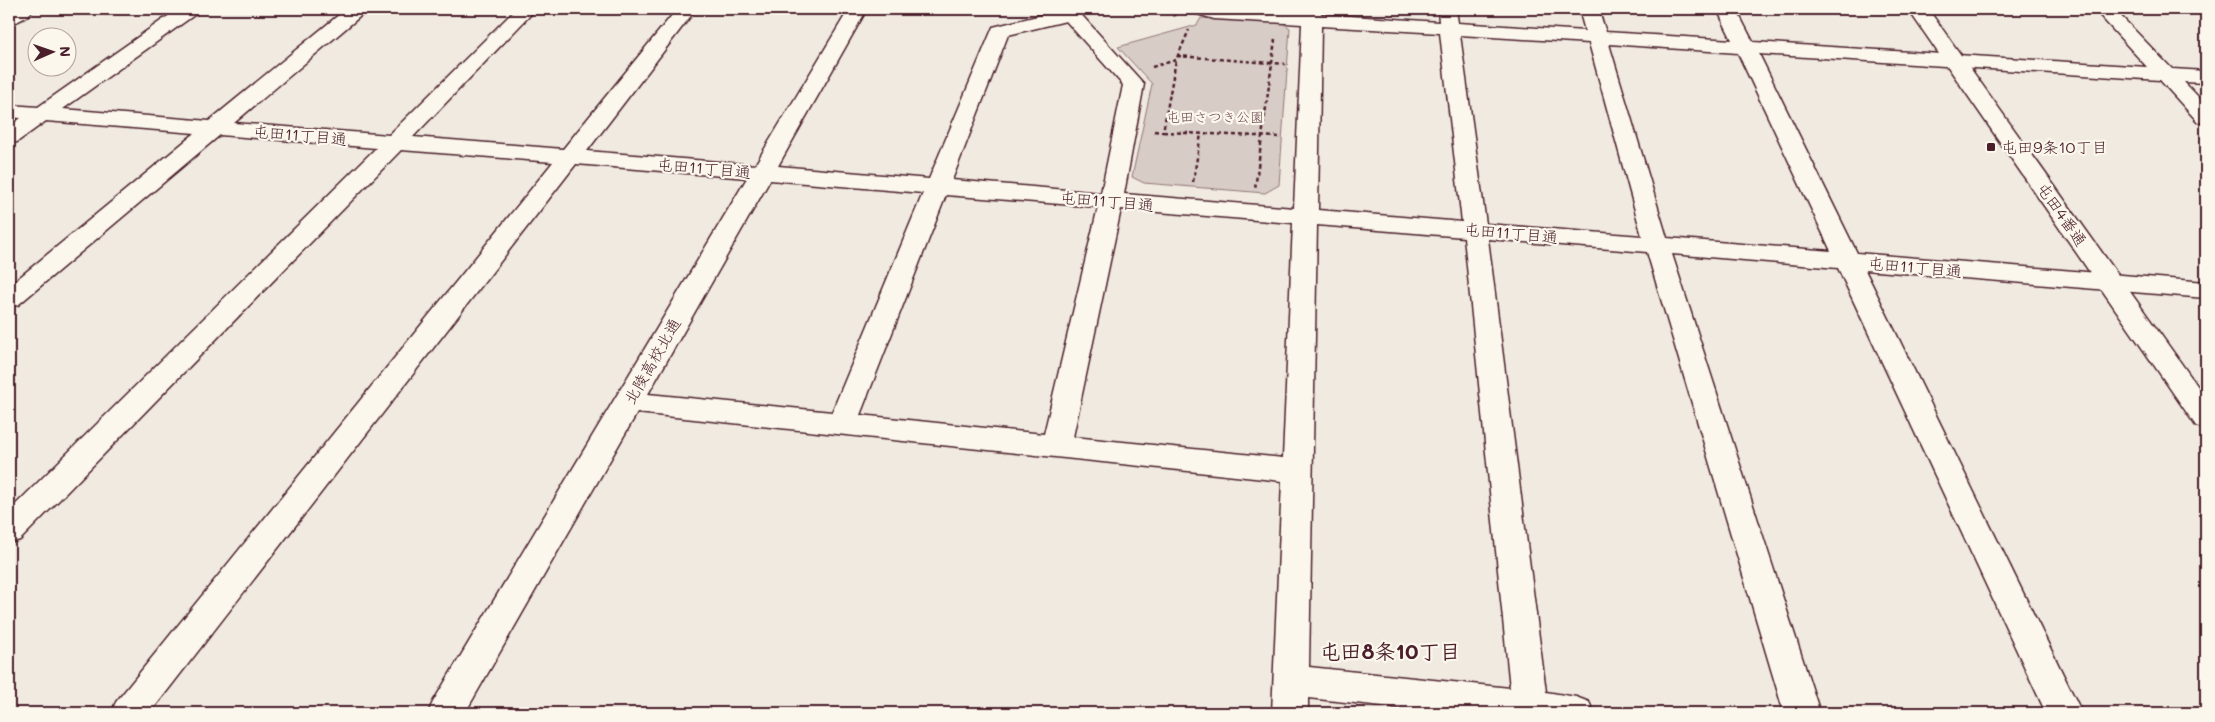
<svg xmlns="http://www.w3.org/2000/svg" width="2215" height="722" font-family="Mali,'Klee One',sans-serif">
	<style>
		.green { fill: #d8ccc6; stroke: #917678 }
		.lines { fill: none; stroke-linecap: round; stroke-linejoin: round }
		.street-casing { stroke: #4a1f2b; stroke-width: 3 }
		.secondary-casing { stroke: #4a1f2b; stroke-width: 3 }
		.path { stroke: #4a1f2b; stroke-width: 2.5; stroke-dasharray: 4 3; stroke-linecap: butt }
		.street { fill: #fbf7ec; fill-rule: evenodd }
		.secondary { fill: #fbf7ec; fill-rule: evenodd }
		.poi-dot { fill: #4a1f2b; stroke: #fbf7ec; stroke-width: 2 }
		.labels { text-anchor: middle; stroke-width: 4.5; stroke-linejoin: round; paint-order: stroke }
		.far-park-label { font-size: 14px; fill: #6e4a52; stroke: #fbf7ec }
		.street-label { font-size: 16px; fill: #4a1f2b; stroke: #fbf7ec }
		.poi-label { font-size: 16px; fill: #4a1f2b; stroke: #fbf7ec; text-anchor: start }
		.near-neighbourhood-label { font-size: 21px; font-weight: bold; fill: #4a1f2b; stroke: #fbf7ec }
	</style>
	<rect width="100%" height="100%" fill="#f0eae0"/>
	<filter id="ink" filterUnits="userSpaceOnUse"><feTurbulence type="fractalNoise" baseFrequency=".02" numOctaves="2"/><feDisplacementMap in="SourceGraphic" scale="10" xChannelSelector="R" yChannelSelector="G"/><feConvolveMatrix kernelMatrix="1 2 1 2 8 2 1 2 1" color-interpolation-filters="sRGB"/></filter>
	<g filter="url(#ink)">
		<polygon class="green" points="1201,18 1281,22 1290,28 1279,185 1265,193 1144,183 1132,177 1152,84 1118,47 1197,25"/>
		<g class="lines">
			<g class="street-casing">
				<g id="street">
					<path d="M11 9H34C28 17 18 22 9 24V10Z"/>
					<path d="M178 9H200L197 13 63 109 209 121 346 9H366L364 13 234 123 389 135 516 9H536L413 137 563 149 677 9H696L587 151 755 165 849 9H867L778 166 929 179 993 27 1058 11 1057 9H1076L1144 84 1124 194 1294 208 1302 24 1214 19 1194 13 1192 9H1238L1302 13 1303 9H1321V14L1439 22 1438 9H1456L1458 23 1585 31 1579 9H1598L1606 32 1732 40 1717 9H1736L1753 42 2147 67 2094 9H2114L2172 69 2206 71V83L2184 82 2206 105V123L2198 122 2160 80 1759 54 1857 253 2206 282V298L1865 270 2082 713H2046L1838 268 1672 254 1820 713H1784L1647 252 1488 239 1546 692 1576 697 1589 702 1594 713H1448L1308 698V713H1272L1282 481 637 413 465 713H428L433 702 747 178 576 164 150 713H111L116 702 553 162 401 150 20 540 9 543V511L376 148 220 135 18 305 9 307V286L195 133 46 121 17 142 9 144V127L21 118 9 117V105L38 107ZM1066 21 1123 85 1101 193 952 180 1008 35ZM1321 26 1440 33 1462 222 1318 210ZM1460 35 1589 43 1642 236 1486 224ZM1609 44 1738 53 1831 251 1667 238ZM770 180 923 193 832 412 648 394ZM946 195 1098 207 1044 434 860 415ZM1121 209 1293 223 1283 458 1073 437ZM1317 225 1464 237 1510 688 1309 667Z"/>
				</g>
			</g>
			<g class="secondary-casing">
				<polygon id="secondary" points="1908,9 1928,9 2206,398 2206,429 2196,426"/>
			</g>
			<g class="path">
				<polyline points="1167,9 1176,17"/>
				<polyline points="1275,39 1272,63 1285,64"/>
				<polyline points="1177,56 1272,63 1255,189"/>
				<polyline points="1152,67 1176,60 1189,30"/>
				<polyline points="1154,131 1163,132 1176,60"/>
				<polyline points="1163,132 1279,137"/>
				<polyline points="1193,182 1201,134"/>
			</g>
			<use href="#street" class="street"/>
			<use href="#secondary" class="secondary"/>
		</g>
	</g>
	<rect class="poi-dot" x="1986" y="142" width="10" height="10" rx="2.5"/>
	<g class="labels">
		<g class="far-park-label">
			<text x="1215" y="122">屯田さつき公園</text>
		</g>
		<g class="street-label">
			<text transform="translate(300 135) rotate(5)" y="6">屯田11丁目通</text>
			<text transform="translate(704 168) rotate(5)" y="6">屯田11丁目通</text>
			<text transform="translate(1107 201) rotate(5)" y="6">屯田11丁目通</text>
			<text transform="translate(2062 214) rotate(55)" y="6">屯田4番通</text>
			<text transform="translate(1511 233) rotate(5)" y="6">屯田11丁目通</text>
			<text transform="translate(1915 267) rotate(5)" y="6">屯田11丁目通</text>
			<text transform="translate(652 361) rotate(-60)" y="6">北陵高校北通</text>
		</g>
		<g class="poi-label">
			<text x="2001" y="153">屯田9条10丁目</text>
		</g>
		<g class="near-neighbourhood-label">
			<text x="1390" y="659">屯田8条10丁目</text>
		</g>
	</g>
	<rect width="2215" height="722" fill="none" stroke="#fbf7ec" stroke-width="30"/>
	<rect x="15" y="15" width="2185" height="692" fill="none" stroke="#4a1f2b" stroke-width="2" filter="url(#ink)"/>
	<g transform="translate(52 52) rotate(88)"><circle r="24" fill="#fbf7ec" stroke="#b4a19f"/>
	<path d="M0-4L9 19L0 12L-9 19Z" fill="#4a1f2b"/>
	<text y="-8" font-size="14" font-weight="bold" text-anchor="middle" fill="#4a1f2b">N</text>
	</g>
</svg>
